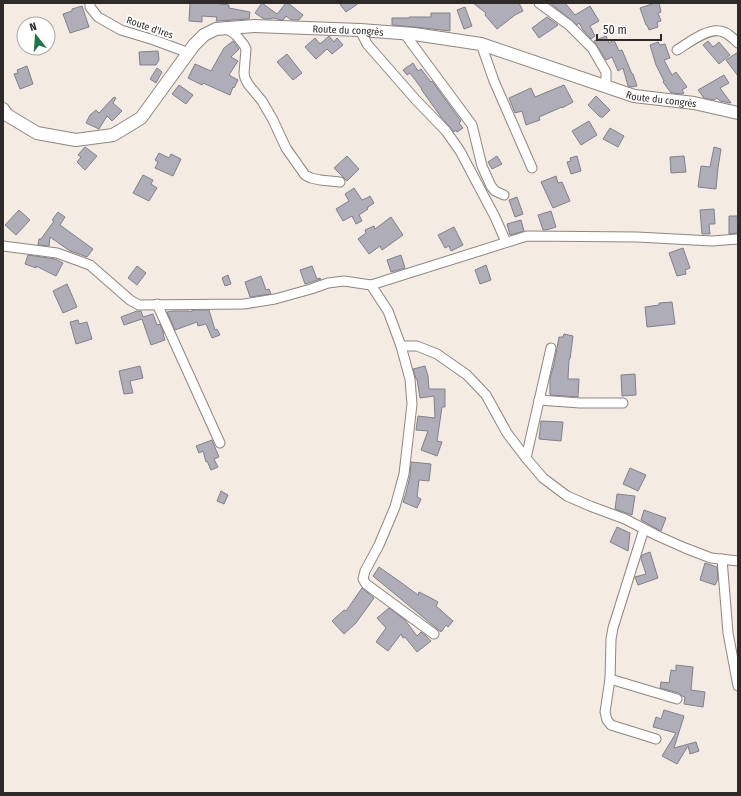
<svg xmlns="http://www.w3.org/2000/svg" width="741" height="796" font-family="'Fira Sans Condensed',sans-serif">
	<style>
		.building { fill: #aeadb8; stroke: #81818b }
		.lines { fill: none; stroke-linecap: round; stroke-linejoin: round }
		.minor-casing { stroke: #8f867f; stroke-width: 11 }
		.secondary-casing { stroke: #8f867f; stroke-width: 14 }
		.minor { stroke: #fff; stroke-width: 9 }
		.secondary { stroke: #fff; stroke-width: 12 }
		.labels { text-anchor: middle; stroke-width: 4; stroke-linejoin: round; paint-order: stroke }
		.street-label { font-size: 10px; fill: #2d2a27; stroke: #fff }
	</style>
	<rect width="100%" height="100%" fill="#f4ebe3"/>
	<g class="building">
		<polygon points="190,3 212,3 229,5 229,8 250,12 249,19 218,21 216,21 217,17 202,16 202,22 189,21"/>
		<polygon points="262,3 277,14 286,3 288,3 303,15 299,20 291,20 286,16 283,20 272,18 271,19 264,19 255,13"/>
		<polygon points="339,3 359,3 346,12"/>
		<polygon points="473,3 519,3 523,11 515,15 497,29 485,15 486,13"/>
		<polygon points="550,3 565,3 575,15 590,6 599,21 590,26 595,36 591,39 583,30 579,23 577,25"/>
		<polygon points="655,3 659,3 661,12 658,13 661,21 657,22 658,27 649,30 647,25 646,25 640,8"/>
		<polygon points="82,6 89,27 70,33 63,14 72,11 72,9"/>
		<polygon points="465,7 472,26 464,29 457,10"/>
		<polygon points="431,13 450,13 450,31 415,27 392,25 392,18 409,18 409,17 431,17"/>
		<polygon points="547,17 558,25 539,38 532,28"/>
		<polygon points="329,36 334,42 337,38 343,45 332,54 327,49 316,59 305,47 315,38 320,44"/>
		<polygon points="606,36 609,43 614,40 619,51 622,50 632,74 633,74 637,86 631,87 628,86 623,68 618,71 612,57 606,60 594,41"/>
		<polygon points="233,41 239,49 231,57 238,61 229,75 238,80 234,88 233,87 230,95 203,83 202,85 188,78 195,64 211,71 224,48"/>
		<polygon points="708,41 713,47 719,42 730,55 719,64 703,45"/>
		<polygon points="658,42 660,45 665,44 670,58 664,60 672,75 676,72 687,87 682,90 684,93 682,94 671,93 663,82 664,81 656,65 650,45"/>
		<polygon points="158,51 159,60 156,65 140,65 139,52"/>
		<polygon points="738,52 738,76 726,60"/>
		<polygon points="287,54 302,73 293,80 277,62"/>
		<polygon points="413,63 418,71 421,69 431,82 432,81 461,121 459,123 463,128 457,132 456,130 454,132 441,117 421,89 422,89 410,73 407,75 403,70"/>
		<polygon points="27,66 33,84 20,89 14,74 18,73 17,70"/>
		<polygon points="157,68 162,72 156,83 150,79"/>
		<polygon points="724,75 729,83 720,88 731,103 730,103 720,101 717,98 714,100 704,98 698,90"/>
		<polygon points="179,85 193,95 186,104 172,94"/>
		<polygon points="564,85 573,102 562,108 562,107 539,117 540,120 526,125 522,111 515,113 509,98 531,88 535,97"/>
		<polygon points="596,96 610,110 603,117 600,117 588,105"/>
		<polygon points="114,97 116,98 113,103 122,111 112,121 107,116 99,129 86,123 90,115 96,110 99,113"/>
		<polygon points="589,121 597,135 581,145 572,131"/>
		<polygon points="610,128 624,136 618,147 603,139"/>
		<polygon points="85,147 97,156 85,170 77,162 81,157 78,155"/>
		<polygon points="714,147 721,149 718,168 716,189 698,187 701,166 710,167"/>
		<polygon points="159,153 169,158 171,154 181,159 173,176 155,168 158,162 155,160"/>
		<polygon points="347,156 359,169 347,181 334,168"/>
		<polygon points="497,156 502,164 492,169 488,162"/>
		<polygon points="577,156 581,171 571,174 567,162 571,161 570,158"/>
		<polygon points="684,156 686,172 671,173 670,157"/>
		<polygon points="143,175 153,180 151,184 157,188 149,201 133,193"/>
		<polygon points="556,176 558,183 562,182 570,201 553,208 541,182"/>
		<polygon points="354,188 362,200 367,198 370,196 374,203 367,208 368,209 359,215 362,221 356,224 352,216 343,221 336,209 349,201 345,194"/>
		<polygon points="517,197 523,214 515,217 509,200"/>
		<polygon points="714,209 715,224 709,224 710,234 702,234 700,210"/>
		<polygon points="19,210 30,220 16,235 5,225"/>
		<polygon points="551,211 556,227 546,230 543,230 538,215"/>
		<polygon points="58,212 65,217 60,225 93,249 87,257 70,251 50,237 49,246 38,245 39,239 41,239 54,221 52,220"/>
		<polygon points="729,216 738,216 738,233 729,234"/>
		<polygon points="391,217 403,235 382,250 380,246 369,254 358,239 366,233 365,230 374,226 375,229"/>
		<polygon points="521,220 524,231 510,235 507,224"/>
		<polygon points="454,227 463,245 451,251 449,246 445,248 438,235"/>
		<polygon points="683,248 690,268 685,270 686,274 677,276 669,253"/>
		<polygon points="28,255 55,259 63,263 56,276 36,266 36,268 25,264"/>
		<polygon points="401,255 405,268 391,272 387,260"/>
		<polygon points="486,265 491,280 480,284 475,270"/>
		<polygon points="137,266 146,273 137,285 128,278"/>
		<polygon points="312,266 317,279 320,278 321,279 305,284 300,270"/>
		<polygon points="228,275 231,284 225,286 222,278"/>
		<polygon points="261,276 266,290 269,289 271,294 250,297 245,282"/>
		<polygon points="67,284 77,307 63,313 53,291"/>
		<polygon points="672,302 675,324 647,327 645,307 659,305 659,303"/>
		<polygon points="194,310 209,310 215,330 217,329 220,335 212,338 206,324 198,326 197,322 175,330 167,312 172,311 189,311 189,312"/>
		<polygon points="137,311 141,311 143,317 153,314 157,325 160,324 164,334 163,334 165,340 151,345 142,319 124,325 121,317"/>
		<polygon points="78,320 79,324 87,322 92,339 76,344 70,322"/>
		<polygon points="564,334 573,336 570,359 569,359 568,379 579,379 578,397 550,395 550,378 554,364 559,337 563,337"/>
		<polygon points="140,366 143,378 130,381 133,393 124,394 119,371"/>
		<polygon points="425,366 428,376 429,389 445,389 445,407 442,407 437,441 442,442 437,456 421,450 428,431 416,430 418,416 435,418 434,396 420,398 417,379 416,379 413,369"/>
		<polygon points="635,374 636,395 622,396 621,375"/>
		<polygon points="541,421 563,422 561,441 539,439"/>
		<polygon points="212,440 219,457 214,459 218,467 211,470 207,461 206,462 203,451 199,453 196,446"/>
		<polygon points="411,462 431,464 429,481 419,480 417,497 421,499 417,508 403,502 406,493 410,476"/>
		<polygon points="630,468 646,475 638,491 623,484"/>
		<polygon points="221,491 228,495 224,504 217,501"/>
		<polygon points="617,494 635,496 632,515 615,509"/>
		<polygon points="644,510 666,518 661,531 641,520"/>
		<polygon points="617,527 630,533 628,551 610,542"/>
		<polygon points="650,552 658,578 638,585 635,577 646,574 641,559 642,555"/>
		<polygon points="705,563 717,567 718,579 715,585 700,580"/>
		<polygon points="379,567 399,581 418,595 419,592 431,598 438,602 436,606 453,621 448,627 446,625 441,632 373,576"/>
		<polygon points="362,588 374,598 356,623 344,634 332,621 344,610 346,611"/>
		<polygon points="389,608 405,620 417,636 421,632 426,636 431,641 417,652 405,637 403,638 401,634 388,651 376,642 386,628 377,618"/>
		<polygon points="676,665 693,667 691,690 705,692 703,707 684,704 685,697 682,696 679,693 660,688 661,682 669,683 671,670 676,671"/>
		<polygon points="664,710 684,716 674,748 696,742 699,751 690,754 688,746 677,764 662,756 676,733 653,727 656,717 661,719"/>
	</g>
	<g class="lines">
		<g class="minor-casing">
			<g id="minor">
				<polyline points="90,3 90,7 98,17 121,30 154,40 189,53"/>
				<polyline points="539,3 569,25 592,48 606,72 606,87"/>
				<polyline points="225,27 236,35 244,45 246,49 244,73 245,78 248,84 262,101 273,120 286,148 305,175 311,178 320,180 340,182"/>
				<polyline points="360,30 367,44 416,100 446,131 460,151 495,217 506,242"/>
				<polyline points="404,33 472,125 482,166 491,186 495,191 504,195"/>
				<polyline points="481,44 494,81 532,168"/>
				<path d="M677 50C687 44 707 28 720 31 727 32 733 38 738 43"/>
				<polyline points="3,246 57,253 90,265 130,300 139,305 244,304 275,299 311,289 328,283 344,281 371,285 527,236 637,237 712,241 738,239"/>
				<polyline points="371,285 388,311 401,346 410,379 412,404 404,474 395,507 379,545 365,571 363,579 366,584 434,634"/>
				<polyline points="157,304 220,443"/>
				<polyline points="401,346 417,346 437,354 467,375 486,395 507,433 526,458 543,478 567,496 590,506 625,519 658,536 685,548 711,558 738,561"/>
				<polyline points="539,400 580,403 623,403"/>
				<polyline points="526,458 551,348"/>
				<polyline points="644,529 613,628 611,639 610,679 605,712 607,720 611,725 656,739"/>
				<polyline points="722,559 728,633 738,686"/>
				<polyline points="610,679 677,699"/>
			</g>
		</g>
		<g class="secondary-casing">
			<g id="secondary">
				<path id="s1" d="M3 109 7 115 37 133 76 140 113 135 141 118 194 45 204 35 216 29 254 26 360 30 414 34 481 44 634 96 694 103 738 113"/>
			</g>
		</g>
		<use href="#minor" class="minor"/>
		<use href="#secondary" class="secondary"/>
	</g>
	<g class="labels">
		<g class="street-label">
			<text transform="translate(150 27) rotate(19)" y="4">Route d'Ires</text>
			<text dy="4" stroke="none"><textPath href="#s1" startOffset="402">Route du congrès</textPath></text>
			<text dy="4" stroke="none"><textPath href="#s1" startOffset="725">Route du congrès</textPath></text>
		</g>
	</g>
	<rect width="741" height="796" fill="none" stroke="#2d2a27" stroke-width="8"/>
	<g transform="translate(36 36) rotate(343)"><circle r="19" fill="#ffffff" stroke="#abaaa9"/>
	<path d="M0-3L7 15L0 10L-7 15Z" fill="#1f7649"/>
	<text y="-6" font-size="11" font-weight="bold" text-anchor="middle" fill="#2d2a27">N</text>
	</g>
	<path d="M597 34v6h64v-6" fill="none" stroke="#2d2a27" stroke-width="2"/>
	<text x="603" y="34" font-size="12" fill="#2d2a27" stroke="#ffffff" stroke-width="3" paint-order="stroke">50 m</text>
</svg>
